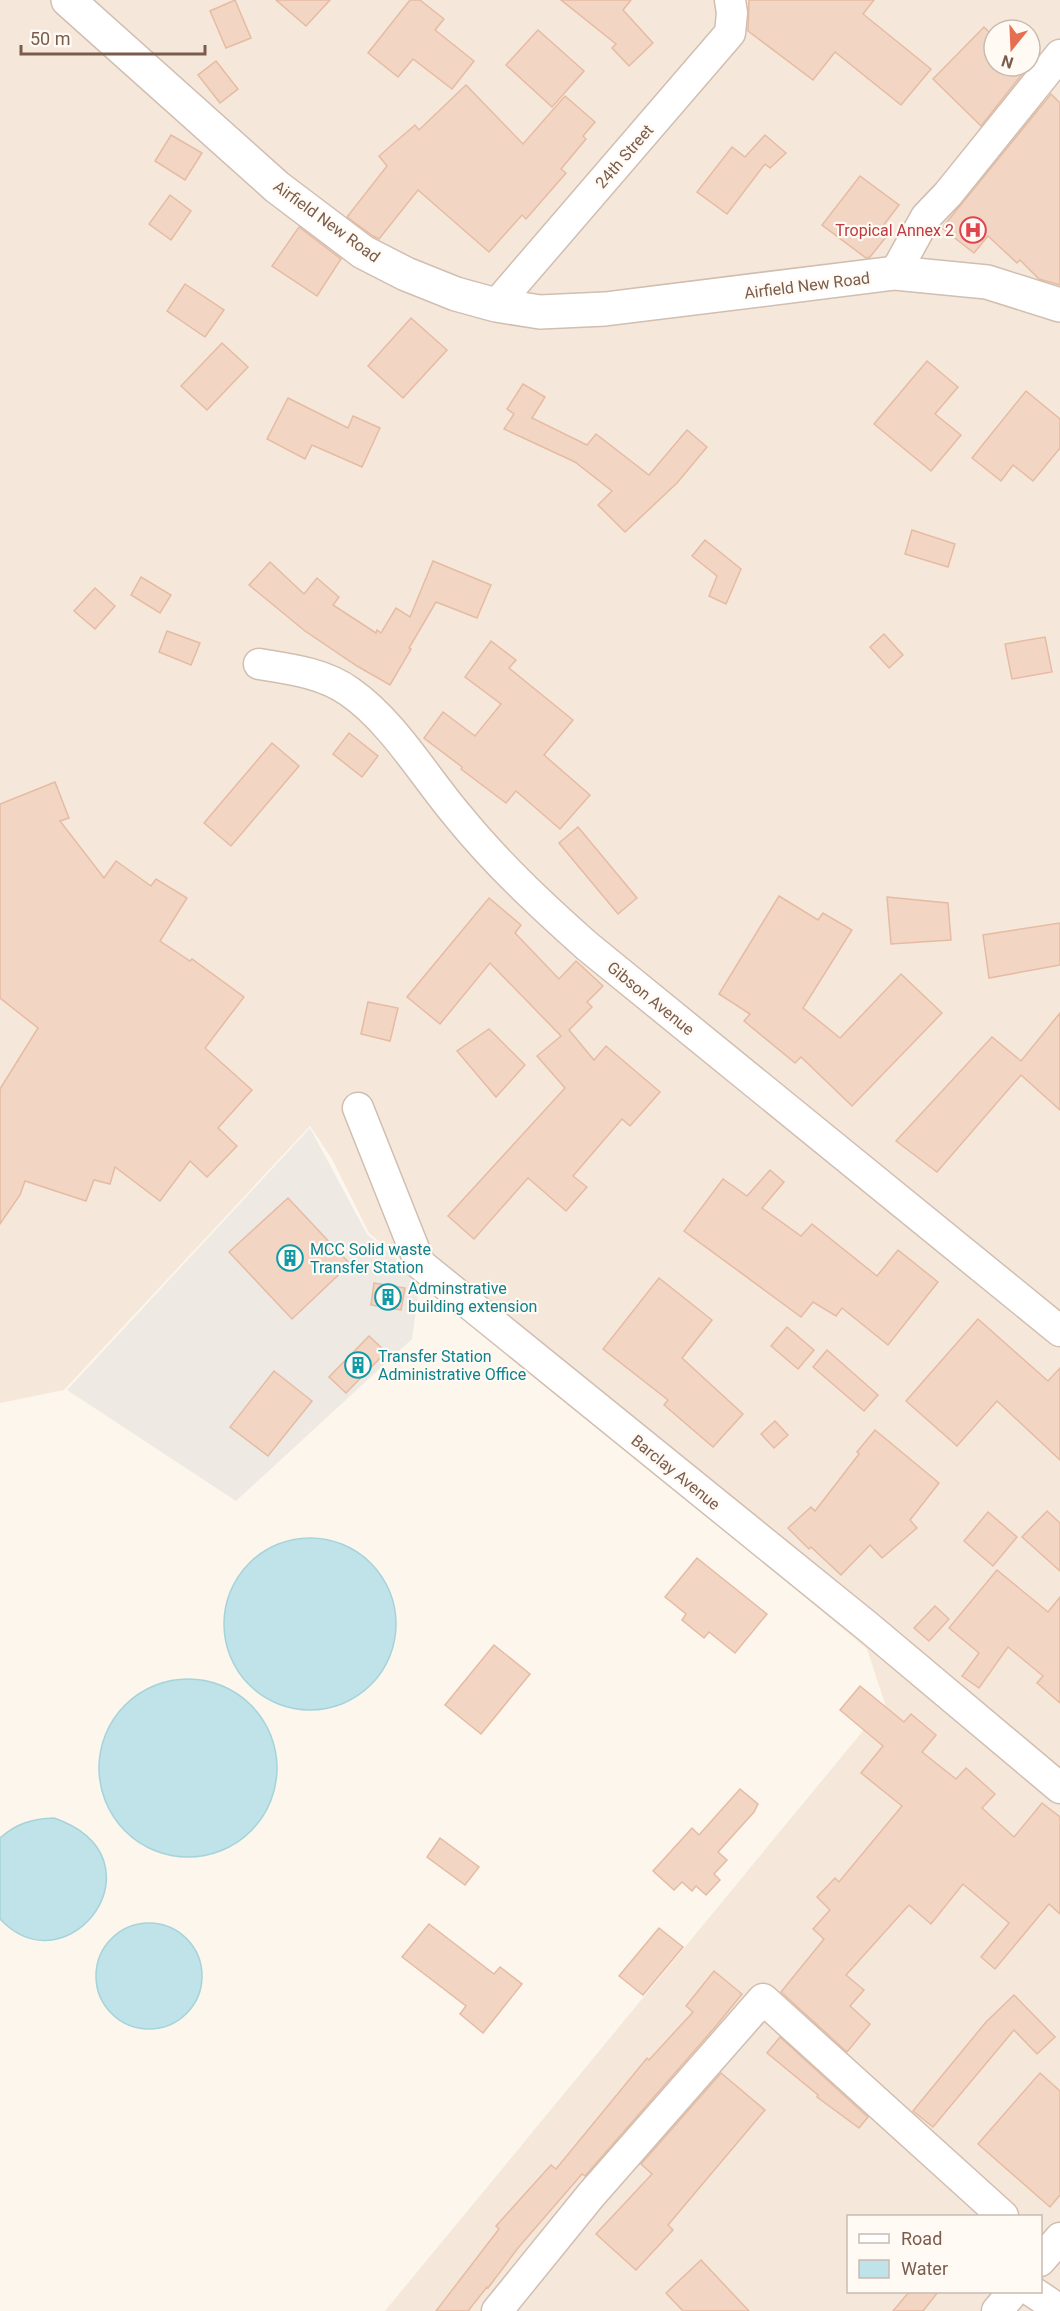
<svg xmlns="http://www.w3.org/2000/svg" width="1060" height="2311" font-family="Roboto,sans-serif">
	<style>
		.residential { fill: #f5e8da; fill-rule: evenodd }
		.industrial { fill: #efe9e4 }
		.water { fill: #bfe3e8; stroke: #a5d3da; stroke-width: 1.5 }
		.building { fill: #f3d5c3; stroke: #e6bba3; stroke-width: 1.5 }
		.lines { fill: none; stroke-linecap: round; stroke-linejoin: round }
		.minor-casing { stroke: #d1beb0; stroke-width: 33 }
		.tertiary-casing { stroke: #d1beb0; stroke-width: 36 }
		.minor { stroke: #fff; stroke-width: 30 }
		.tertiary { stroke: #fff; stroke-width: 33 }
		.labels { text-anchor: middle; stroke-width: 4.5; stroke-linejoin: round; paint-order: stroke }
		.street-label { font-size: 16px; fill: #7a5c4d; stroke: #fffaf3 }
		.health-label { font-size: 16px; fill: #be3a42; stroke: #fffaf3; text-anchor: end }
		.culture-label { font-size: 16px; fill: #0d838f; stroke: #fffaf3; text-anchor: start }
	</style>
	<rect width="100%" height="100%" fill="#fdf6ec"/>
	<path class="residential" d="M0 0H1060V2311H385L885 1704 867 1649 369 1233 332 1159 310 1126 64 1390 0 1403ZM994 30H1030V66H994ZM848 2216H1040V2292H848Z"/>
	<polygon class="industrial" points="310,1128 367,1234 420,1279 412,1339 236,1501 67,1390"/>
	<g class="water">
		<circle cx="310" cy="1624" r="86"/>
		<circle cx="188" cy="1768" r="89"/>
		<path d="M54 1818C169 1858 69 1992 0 1919V1838C17 1823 32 1819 54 1818Z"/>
		<circle cx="149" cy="1976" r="53"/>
	</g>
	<g class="building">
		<polygon points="235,0 251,38 226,48 210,11"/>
		<polygon points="276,0 330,0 306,26"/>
		<polygon points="410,0 420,0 444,19 435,30 474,61 452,89 413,59 398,77 368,53"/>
		<polygon points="561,0 631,0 623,10 653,43 629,66 612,48 616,44"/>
		<polygon points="749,0 874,0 863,14 931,69 901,105 835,52 813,80 748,31"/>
		<polygon points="984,27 994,37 994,66 1023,66 1026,69 981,126 933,79"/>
		<polygon points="538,30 584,71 552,107 506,65"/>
		<polygon points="216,61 238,89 220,103 198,75"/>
		<polygon points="466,85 523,144 565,96 595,122 583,136 586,139 561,169 566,173 526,219 522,215 489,252 418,190 379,239 373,236 347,217 387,166 379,156 415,125 419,130"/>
		<polygon points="1051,94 1060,103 1060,285 1039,279 1020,260 1017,263 988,236 974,253 942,228"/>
		<polygon points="171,135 202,153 185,180 155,161"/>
		<polygon points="765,135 786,153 770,168 765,164 727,214 697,192 732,147 745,157"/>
		<polygon points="860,176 899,205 883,226 890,232 870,257 866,258 822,225"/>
		<polygon points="170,195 191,211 171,240 149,224"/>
		<polygon points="299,227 341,259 317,296 272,266"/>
		<polygon points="185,284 224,310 205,337 167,311"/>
		<polygon points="411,318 447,350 403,398 368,366"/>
		<polygon points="222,343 248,367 207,410 181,386"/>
		<polygon points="927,361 958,387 935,414 961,435 931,471 874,424"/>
		<polygon points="523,384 545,397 532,418 587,445 596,434 649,475 687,430 707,447 677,483 625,532 598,505 612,491 575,462 504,429 514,414 507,409"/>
		<polygon points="1026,391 1060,419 1060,448 1033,481 1013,465 1001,481 972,458"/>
		<polygon points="288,398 348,428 353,416 380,428 362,467 312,445 305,459 267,439"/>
		<polygon points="912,530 955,544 948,567 905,554"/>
		<polygon points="705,540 741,569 726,604 709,596 717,576 692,556"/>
		<polygon points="433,561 491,585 477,618 436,602 409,648 411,649 390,685 357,666 305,631 249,585 270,562 304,594 317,578 339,597 333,605 376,633 377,630 381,633 396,608 410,617"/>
		<polygon points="141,577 171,595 160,613 131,595"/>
		<polygon points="95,588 115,606 95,629 74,611"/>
		<polygon points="167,631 200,643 191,665 159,652"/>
		<polygon points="884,634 903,655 889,668 870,647"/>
		<polygon points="1045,637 1052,672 1012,679 1005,644"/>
		<polygon points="491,641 516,660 509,668 573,720 544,755 590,795 560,829 516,791 506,803 461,769 462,767 424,738 443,712 475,736 501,704 465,677"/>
		<polygon points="349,733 378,756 362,777 333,754"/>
		<polygon points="272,743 299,766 231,846 204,823"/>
		<polygon points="55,782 69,818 60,821 104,878 116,861 151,886 156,879 187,898 160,941 190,961 192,959 244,997 205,1048 252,1090 218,1128 237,1146 207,1177 190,1161 160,1201 115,1167 110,1184 94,1180 86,1201 25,1181 20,1195 0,1224 0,1089 38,1028 0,998 0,804"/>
		<polygon points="578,827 637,898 618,914 559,843"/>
		<polygon points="779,896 818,920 823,913 852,930 803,1008 840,1038 901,974 942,1013 852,1106 801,1057 795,1063 744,1021 750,1014 719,994"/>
		<polygon points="887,897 948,903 951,940 891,944"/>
		<polygon points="489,898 521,925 515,933 559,979 576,961 603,986 587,1002 592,1007 569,1030 594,1060 606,1046 660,1092 630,1126 622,1119 573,1176 587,1187 566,1211 528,1178 474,1239 448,1216 565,1088 537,1056 561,1036 490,963 440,1024 407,997"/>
		<polygon points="1060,923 1060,965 989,978 983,935"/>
		<polygon points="368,1002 398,1008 390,1041 361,1034"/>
		<polygon points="1060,1013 1060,1110 1021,1075 937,1172 896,1141 992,1037 1021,1061"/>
		<polygon points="489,1029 525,1065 496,1097 457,1051"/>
		<polygon points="770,1170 784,1182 762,1208 801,1236 812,1224 877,1276 898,1250 938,1282 888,1345 842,1308 836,1316 813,1302 801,1317 684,1231 723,1179 747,1196"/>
		<polygon points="288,1198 350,1264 292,1319 229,1252"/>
		<polygon points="659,1278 712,1320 682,1358 743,1414 713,1447 664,1405 668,1400 603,1349"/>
		<polygon points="374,1283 405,1288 401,1310 371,1305"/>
		<polygon points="978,1319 1048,1381 1060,1368 1060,1460 997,1401 957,1446 906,1401"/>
		<polygon points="787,1327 814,1350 798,1369 771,1346"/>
		<polygon points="369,1336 386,1352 346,1393 329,1377"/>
		<polygon points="827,1350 878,1395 864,1411 813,1367"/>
		<polygon points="274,1371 312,1401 268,1456 230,1427"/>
		<polygon points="775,1421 788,1435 774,1448 761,1434"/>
		<polygon points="875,1430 939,1483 910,1520 917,1528 882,1558 870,1545 841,1575 811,1547 809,1549 788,1528 811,1507 815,1511 859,1454 857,1452"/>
		<polygon points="1047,1511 1060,1523 1060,1571 1022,1537"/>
		<polygon points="988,1512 1017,1537 993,1566 964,1541"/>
		<polygon points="697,1558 767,1614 735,1653 709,1632 704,1638 682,1620 686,1614 665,1597"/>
		<polygon points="997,1570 1048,1612 1060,1597 1060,1703 1037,1683 1043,1676 1008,1647 979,1688 962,1676 979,1653 949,1628"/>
		<polygon points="935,1606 949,1619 929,1641 914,1628"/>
		<polygon points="494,1645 530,1674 481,1734 445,1705"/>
		<polygon points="860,1686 904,1722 911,1714 936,1735 922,1752 956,1779 966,1768 995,1794 982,1808 1014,1837 1042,1803 1060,1817 1060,1914 1049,1904 995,1969 981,1957 1009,1923 963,1884 931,1924 909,1905 846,1975 864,1990 850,2006 870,2024 847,2052 781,1992 824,1939 813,1929 830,1910 817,1897 835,1878 839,1882 902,1806 861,1773 883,1746 840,1710"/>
		<polygon points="740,1789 758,1804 754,1812 718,1852 727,1860 714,1874 720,1880 706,1895 696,1886 692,1891 682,1882 674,1890 653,1871 692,1828 699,1835"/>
		<polygon points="440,1838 479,1867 465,1885 427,1857"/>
		<polygon points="429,1924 494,1974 500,1967 522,1984 483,2033 460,2014 466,2006 402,1957"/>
		<polygon points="659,1928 683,1947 643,1995 619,1976"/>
		<polygon points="714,1971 742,1994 716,2026 585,2176 582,2174 518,2248 488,2288 487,2287 468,2311 436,2311 499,2229 496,2226 551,2165 556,2169 647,2058 649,2060 693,2012 686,2006"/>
		<polygon points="1014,1995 1055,2037 1037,2054 1014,2030 933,2127 913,2111 986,2022"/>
		<polygon points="780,2037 868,2117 859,2128 817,2097 818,2095 767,2053"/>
		<polygon points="721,2073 765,2110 668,2225 673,2230 636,2270 596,2234 652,2174 641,2164"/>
		<polygon points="1040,2073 1060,2091 1060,2195 1050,2207 978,2144"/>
		<polygon points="701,2260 749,2311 683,2311 666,2293"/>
		<polygon points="909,2292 938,2292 923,2311 893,2311"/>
	</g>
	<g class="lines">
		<g class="minor-casing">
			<g id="minor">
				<polyline points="895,273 926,217 948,194 1060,55"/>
				<polyline points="496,305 730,33 732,13 730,0"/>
				<path d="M259 664C290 669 324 673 350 692 393 722 424 776 458 816 497 864 541 905 587 946L1060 1331"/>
				<polyline points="358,1108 420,1264 867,1626 1060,1788"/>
				<polyline points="1040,2261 1060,2238"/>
				<polyline points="1033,2292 1060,2310"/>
				<polyline points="497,2311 591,2195 763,1999 1003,2216"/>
				<polyline points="997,2311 1013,2292"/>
			</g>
		</g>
		<g class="tertiary-casing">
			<polyline id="tertiary" points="68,0 277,187 363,252 406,274 456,294 496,305 540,312 605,309 895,273 987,282 1060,305"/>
		</g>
		<use href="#minor" class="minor"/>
		<use href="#tertiary" class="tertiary"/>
	</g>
	<defs>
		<g id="hospital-ring" transform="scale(1.35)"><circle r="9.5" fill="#fffaf3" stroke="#e0444e" stroke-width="1.5"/><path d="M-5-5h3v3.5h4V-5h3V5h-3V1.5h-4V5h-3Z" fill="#e0444e"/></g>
		<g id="building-ring" transform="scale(1.35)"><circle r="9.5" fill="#fffaf3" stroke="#0f9aa8" stroke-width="1.5"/><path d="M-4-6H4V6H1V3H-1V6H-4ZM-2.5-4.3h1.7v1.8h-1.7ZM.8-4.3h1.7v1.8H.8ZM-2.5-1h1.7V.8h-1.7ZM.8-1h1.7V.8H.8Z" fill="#0f9aa8"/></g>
	</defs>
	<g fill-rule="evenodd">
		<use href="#hospital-ring" x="973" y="230"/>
		<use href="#building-ring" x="290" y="1258"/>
		<use href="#building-ring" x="388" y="1297"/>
		<use href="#building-ring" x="358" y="1365"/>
	</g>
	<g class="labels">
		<g class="street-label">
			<text transform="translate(624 156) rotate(-49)" y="6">24th Street</text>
			<text transform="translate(327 221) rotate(36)" y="6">Airfield New Road</text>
			<text transform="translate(807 285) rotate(-7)" y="6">Airfield New Road</text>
			<text transform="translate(651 998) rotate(39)" y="6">Gibson Avenue</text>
			<text transform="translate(676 1472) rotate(39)" y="6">Barclay Avenue</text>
		</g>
		<g class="health-label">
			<text x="954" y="236">Tropical Annex 2</text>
		</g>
		<g class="culture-label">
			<text x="310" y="1255">MCC Solid waste<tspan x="310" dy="18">Transfer Station</tspan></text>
			<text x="408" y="1294">Adminstrative<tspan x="408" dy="18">building extension</tspan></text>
			<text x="378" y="1362">Transfer Station<tspan x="378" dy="18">Administrative Office</tspan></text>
		</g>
	</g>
	<rect x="847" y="2215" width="195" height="78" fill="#fffaf3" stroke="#cabbb1" stroke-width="1.5"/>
	<rect x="859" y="2234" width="30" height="9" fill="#ffffff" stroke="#cabbb1" stroke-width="1.5"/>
	<text x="901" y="2245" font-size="18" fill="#7a5c4d">Road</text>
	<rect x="859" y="2260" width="30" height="18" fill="#bfe3e8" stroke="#cabbb1" stroke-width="1.5"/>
	<text x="901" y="2275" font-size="18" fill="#7a5c4d">Water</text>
	<g transform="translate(1012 48) rotate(198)"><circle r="28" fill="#fffaf3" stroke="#cabbb1" stroke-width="1.5"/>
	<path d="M0-4.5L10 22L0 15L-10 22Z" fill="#e76f51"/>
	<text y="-9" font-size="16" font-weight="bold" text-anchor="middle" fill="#7a5c4d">N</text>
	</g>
	<path d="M21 45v9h184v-9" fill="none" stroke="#7a5c4d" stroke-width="3"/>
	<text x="30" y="45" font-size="18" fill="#7a5c4d" stroke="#fffaf3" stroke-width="4.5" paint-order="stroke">50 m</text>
</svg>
